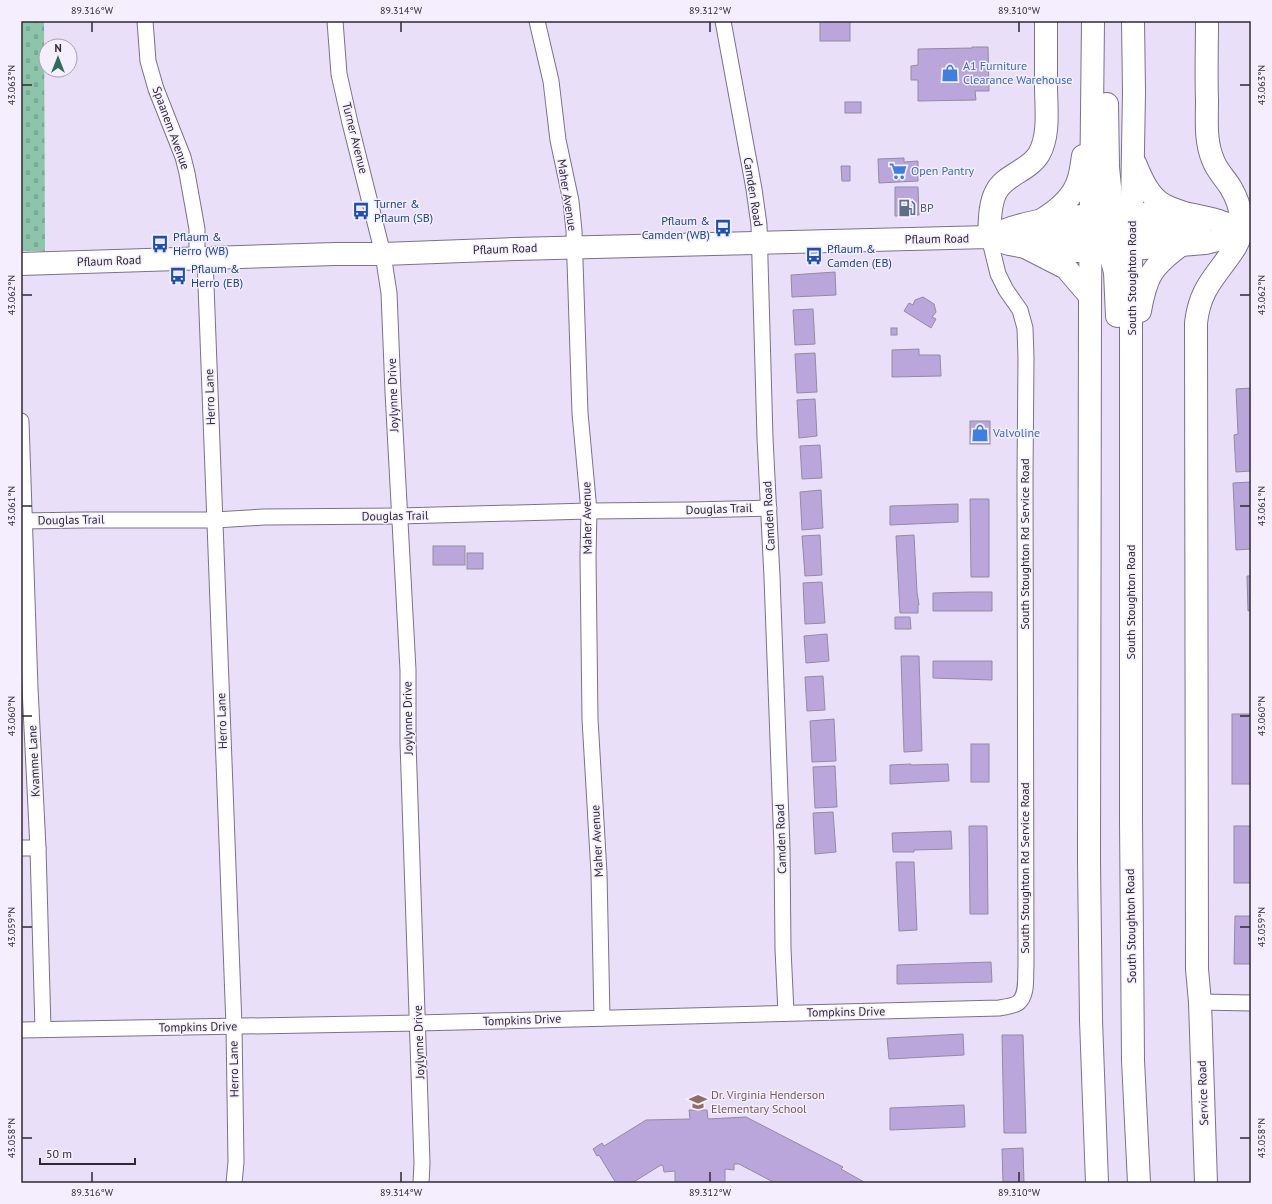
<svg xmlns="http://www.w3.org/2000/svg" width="1272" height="1204" font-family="'PT Sans',sans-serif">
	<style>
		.cemetery { fill: url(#cemetery-stones) }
		.building { fill: #bba6db; stroke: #938aa2 }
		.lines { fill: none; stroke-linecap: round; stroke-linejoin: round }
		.street-casing { stroke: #7b7289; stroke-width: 17 }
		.secondary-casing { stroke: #7b7289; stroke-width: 24 }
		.primary-casing { stroke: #7b7289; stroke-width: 24 }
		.street { stroke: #fff; stroke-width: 15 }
		.secondary { stroke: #fff; stroke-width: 22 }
		.primary { stroke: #fff; stroke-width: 22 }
		.ticks { fill: none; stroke: #2e2a33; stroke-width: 1.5 }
		.labels { text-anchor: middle; stroke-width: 3; stroke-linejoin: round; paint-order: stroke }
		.shop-label { font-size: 12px; fill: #366cbe; stroke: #f4eefe; text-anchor: start }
		.street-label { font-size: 12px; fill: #2e2a33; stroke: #f4eefe }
		.transit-label { font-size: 12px; fill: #164399; stroke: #f4eefe; text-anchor: start }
		.service-label { font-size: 12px; fill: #4e5e75; stroke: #f4eefe; text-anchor: start }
		.education-label { font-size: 12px; fill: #785e54; stroke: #f4eefe; text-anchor: start }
		.neatline { fill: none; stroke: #2e2a33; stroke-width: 1.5 }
		.ticks-label { font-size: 10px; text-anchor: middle; fill: #2e2a33 }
	</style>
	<defs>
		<pattern id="cemetery-stones" width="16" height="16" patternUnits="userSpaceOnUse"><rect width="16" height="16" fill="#8dc5ab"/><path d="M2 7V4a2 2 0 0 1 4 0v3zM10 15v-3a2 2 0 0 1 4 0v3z" fill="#7aa994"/></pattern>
	</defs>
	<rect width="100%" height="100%" fill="#e9dff9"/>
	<polygon class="cemetery" points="21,21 44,21 45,251 21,251"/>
	<g class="building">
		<rect x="820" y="21" width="30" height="20"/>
		<polygon points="972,47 988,47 989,91 975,91 976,100 918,101 918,80 911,80 911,66 918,65 918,49 972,48"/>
		<rect x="845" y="102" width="16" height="11"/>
		<polygon points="904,158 904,162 918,161 918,181 879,183 878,159"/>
		<polygon points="841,166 850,166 850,181 842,181"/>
		<polygon points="895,187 918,187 919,215 895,216"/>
		<polygon points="835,272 836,295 792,297 791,275"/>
		<polygon points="923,297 934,304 936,312 932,317 936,319 931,328 904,311 909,303 913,305 915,300"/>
		<polygon points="813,309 815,344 795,345 793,310"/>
		<rect x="891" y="328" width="6" height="7"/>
		<polygon points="919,349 919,355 940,355 941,376 892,377 892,350"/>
		<polygon points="815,353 817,392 797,393 795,354"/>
		<polygon points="1251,388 1251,471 1236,472 1234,435 1238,434 1236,389"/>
		<polygon points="815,399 817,436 799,438 797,400"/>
		<rect x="970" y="421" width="20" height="23"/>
		<polygon points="820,445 822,478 802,479 800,446"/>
		<polygon points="1251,482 1251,549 1236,550 1233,483"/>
		<polygon points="821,490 823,528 802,530 800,492"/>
		<polygon points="970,499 989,499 989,577 971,577"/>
		<polygon points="958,504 958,522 890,525 890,506"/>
		<polygon points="820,535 822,575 805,576 802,536"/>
		<polygon points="914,535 917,592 919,605 918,605 918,613 900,613 896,536"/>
		<rect x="433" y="546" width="32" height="19"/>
		<rect x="467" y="553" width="16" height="16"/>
		<polygon points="1247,576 1251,576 1251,610 1248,611"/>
		<polygon points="822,582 825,623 805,624 803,583"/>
		<polygon points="971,592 992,592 992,611 933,611 933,593"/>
		<polygon points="895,617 910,617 911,629 895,629"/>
		<polygon points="827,634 829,661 806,663 804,636"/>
		<polygon points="901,656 919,656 922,751 904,752"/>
		<polygon points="933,661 992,661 992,680 933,678"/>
		<polygon points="823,676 825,710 807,711 805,677"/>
		<rect x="1232" y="714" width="19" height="70"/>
		<polygon points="834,719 836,761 812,762 810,721"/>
		<rect x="971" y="744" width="18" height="38"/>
		<polygon points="911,764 911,765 948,764 949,781 890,784 890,765"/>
		<polygon points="835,766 837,807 815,808 813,767"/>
		<polygon points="833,812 836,852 815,854 813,813"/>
		<polygon points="969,826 987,826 988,914 970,914"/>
		<rect x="1234" y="826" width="17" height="57"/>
		<polygon points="951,831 952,849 914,850 914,852 893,852 892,833"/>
		<polygon points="896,862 914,862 917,930 899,931"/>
		<polygon points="1235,916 1251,916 1251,964 1234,964"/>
		<polygon points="991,962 992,982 897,984 897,965"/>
		<polygon points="963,1034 964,1055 889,1059 887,1038"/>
		<polygon points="1002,1035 1023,1035 1026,1133 1004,1133"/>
		<polygon points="964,1105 965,1127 890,1130 890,1108"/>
		<polygon points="689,1110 707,1110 708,1119 746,1117 843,1167 841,1169 864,1182 863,1183 775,1183 739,1164 734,1164 734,1170 725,1169 725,1183 675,1183 675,1171 664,1172 663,1166 661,1165 632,1183 616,1183 599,1155 597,1156 593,1149 602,1143 604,1146 646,1120 690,1119"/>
		<polygon points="1023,1148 1024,1183 1003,1183 1002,1149"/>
	</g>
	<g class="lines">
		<g class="street-casing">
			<g id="street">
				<polyline points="145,21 148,61 156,89 183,157 187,173 197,229 197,259"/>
				<polyline points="335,21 339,74 350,123 383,254 389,293 393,392 408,670 408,742 422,1163 421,1183"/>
				<polyline points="537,21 551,81 558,140 571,201 574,231 580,413 589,511 588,556 590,719 599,873 602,1018"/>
				<polyline points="723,21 754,189 759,225 765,438 772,577 782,848 783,949 786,1013"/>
				<polyline points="205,259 234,1026 236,1162 234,1183"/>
				<polyline points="21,421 30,688 38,848 43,1029"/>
				<polyline points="21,521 85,520 215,520 264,517 399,516 589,511 691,510 769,508"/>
				<polyline points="21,848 38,848"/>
				<polyline points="1200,1002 1251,1003"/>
				<path d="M21 1030 418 1023 999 1008C1005 1007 1013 1006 1018 1003 1028 995 1025 977 1026 966L1025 474 1026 358 1025 328 1020 310 1006 290 998 274 989 237"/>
			</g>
		</g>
		<g class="secondary-casing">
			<g id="secondary">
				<path d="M989 237C1034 215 1088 215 1138 214 1155 214 1172 212 1189 214 1200 216 1209 218 1219 221 1230 225 1239 229 1251 229"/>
				<path d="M989 237C990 223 989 205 996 192 1004 175 1029 171 1039 154 1050 135 1046 107 1046 85 1046 64 1046 42 1046 21"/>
				<polyline points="1032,241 1109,229"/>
				<path d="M1114 241C1141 232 1171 225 1200 226"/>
				<polyline points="21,264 335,254 383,254 515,249 989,237 1009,244 1047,251 1108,251 1205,243 1230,237 1235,235 1241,229"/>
				<path d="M1206 1183 1200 1002 1197 969 1196 323C1200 286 1218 275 1236 246 1246 228 1241 205 1231 188 1225 178 1217 171 1213 160 1205 141 1207 121 1207 100 1206 74 1207 47 1207 21"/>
			</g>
		</g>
		<g class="primary-casing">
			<g id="primary">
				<polyline points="1093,21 1090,296 1089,862 1091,1020 1097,1183"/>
				<polyline points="1133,21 1134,92 1131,266 1131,820 1133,1060 1139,1183"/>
				<polyline points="1107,104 1108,167 1112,207 1119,226 1130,247"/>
				<path d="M1135 163C1141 178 1149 197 1164 205 1171 209 1180 211 1187 214"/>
				<polyline points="1094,220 1112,261 1115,272 1117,316"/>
				<path d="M1040 221C1057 211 1074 198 1079 178 1081 171 1082 163 1083 156"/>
				<polyline points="1027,248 1066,268 1090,296"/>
				<path d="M1140 311C1146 276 1152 266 1181 245"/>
			</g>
		</g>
		<use href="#street" class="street"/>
		<use href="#secondary" class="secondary"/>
		<use href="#primary" class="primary"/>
	</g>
	<path class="ticks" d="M92 22V32M401 22V32M710 22V32M1019 22V32M22 85H32M1240 85H1250M22 295H32M1240 295H1250M22 506H32M1240 506H1250M22 716H32M1240 716H1250M22 927H32M1240 927H1250M22 1138H32M1240 1138H1250M92 1172V1182M401 1172V1182M710 1172V1182M1019 1172V1182"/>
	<defs>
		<g id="shop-bare" transform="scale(1.38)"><path d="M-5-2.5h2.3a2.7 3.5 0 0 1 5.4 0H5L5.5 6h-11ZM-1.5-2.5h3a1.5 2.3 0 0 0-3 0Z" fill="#3f7fe0" stroke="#f4eefe" stroke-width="2.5" paint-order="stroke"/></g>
		<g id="supermarket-bare" transform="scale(1.38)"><path d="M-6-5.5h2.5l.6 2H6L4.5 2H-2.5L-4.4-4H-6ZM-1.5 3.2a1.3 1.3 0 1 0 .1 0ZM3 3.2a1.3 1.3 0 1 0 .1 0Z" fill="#3f7fe0" stroke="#f4eefe" stroke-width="2.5" paint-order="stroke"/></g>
		<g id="fuel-bare" transform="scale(1.38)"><path d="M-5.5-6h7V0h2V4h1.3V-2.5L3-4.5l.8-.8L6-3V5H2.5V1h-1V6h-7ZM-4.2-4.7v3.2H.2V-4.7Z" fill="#5c6f8a" stroke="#f4eefe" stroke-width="2.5" paint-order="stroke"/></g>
		<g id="bus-bare" transform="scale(1.38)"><path d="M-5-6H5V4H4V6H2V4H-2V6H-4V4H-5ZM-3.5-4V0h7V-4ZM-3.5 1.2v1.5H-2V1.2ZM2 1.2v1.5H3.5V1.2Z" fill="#1a4fb4" stroke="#f4eefe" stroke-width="2.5" paint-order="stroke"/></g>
		<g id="school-bare" transform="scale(1.38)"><path d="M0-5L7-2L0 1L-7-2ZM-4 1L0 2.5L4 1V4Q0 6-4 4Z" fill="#8d6e63" stroke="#f4eefe" stroke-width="2.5" paint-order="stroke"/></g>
	</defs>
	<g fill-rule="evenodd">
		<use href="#shop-bare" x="950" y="73"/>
		<use href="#supermarket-bare" x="898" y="171"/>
		<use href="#fuel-bare" x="907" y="208"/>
		<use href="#bus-bare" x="361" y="211"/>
		<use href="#bus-bare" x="723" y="228"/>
		<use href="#bus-bare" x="160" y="244"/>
		<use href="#bus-bare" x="814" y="256"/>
		<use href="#bus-bare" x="178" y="276"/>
		<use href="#shop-bare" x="980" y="433"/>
		<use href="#school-bare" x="698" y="1102"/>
	</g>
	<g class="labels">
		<g class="shop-label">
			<text x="963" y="70">A1 Furniture<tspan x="963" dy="14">Clearance Warehouse</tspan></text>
			<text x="911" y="175">Open Pantry</text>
			<text x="993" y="437">Valvoline</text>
		</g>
		<g class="street-label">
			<text transform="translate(171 128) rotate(70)" y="4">Spaanem Avenue</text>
			<text transform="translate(355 138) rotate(76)" y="4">Turner Avenue</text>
			<text transform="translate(753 192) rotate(81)" y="4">Camden Road</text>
			<text transform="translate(567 195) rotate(81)" y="4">Maher Avenue</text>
			<text transform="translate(937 239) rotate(-1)" y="4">Pflaum Road</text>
			<text transform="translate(505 249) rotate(-2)" y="4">Pflaum Road</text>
			<text transform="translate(109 261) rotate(-2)" y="4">Pflaum Road</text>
			<text transform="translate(1132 278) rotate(-90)" y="4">South Stoughton Road</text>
			<text transform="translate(393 395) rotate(-92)" y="4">Joylynne Drive</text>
			<text transform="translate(210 397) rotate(-92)" y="4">Herro Lane</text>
			<text transform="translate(719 509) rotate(-2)" y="4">Douglas Trail</text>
			<text transform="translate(395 516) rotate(-1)" y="4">Douglas Trail</text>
			<text transform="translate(769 516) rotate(-93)" y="4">Camden Road</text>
			<text transform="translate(587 518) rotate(-91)" y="4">Maher Avenue</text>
			<text transform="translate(71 520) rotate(-1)" y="4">Douglas Trail</text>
			<text transform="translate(1025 544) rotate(-90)" y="4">South Stoughton Rd Service Road</text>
			<text transform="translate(1131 602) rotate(-90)" y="4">South Stoughton Road</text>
			<text transform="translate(408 718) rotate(-91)" y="4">Joylynne Drive</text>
			<text transform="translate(222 721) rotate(-92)" y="4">Herro Lane</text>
			<text transform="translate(34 761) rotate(-93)" y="4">Kvamme Lane</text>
			<text transform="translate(781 839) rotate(-92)" y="4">Camden Road</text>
			<text transform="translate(597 841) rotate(-93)" y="4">Maher Avenue</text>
			<text transform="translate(1025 868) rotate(-90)" y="4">South Stoughton Rd Service Road</text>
			<text transform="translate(1131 926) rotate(-91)" y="4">South Stoughton Road</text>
			<text transform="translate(846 1012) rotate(-1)" y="4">Tompkins Drive</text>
			<text transform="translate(522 1020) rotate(-2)" y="4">Tompkins Drive</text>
			<text transform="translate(198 1027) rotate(-1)" y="4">Tompkins Drive</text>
			<text transform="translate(419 1042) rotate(-92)" y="4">Joylynne Drive</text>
			<text transform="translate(234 1069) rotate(-91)" y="4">Herro Lane</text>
			<text transform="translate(1203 1093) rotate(-92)" y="4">Service Road</text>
		</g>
		<g class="transit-label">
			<text x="374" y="208">Turner &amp;<tspan x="374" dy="14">Pflaum (SB)</tspan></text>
			<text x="710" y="225" text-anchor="end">Pflaum &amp;<tspan x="710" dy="14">Camden (WB)</tspan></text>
			<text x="173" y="241">Pflaum &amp;<tspan x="173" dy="14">Herro (WB)</tspan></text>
			<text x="827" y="253">Pflaum &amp;<tspan x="827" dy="14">Camden (EB)</tspan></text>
			<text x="191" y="273">Pflaum &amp;<tspan x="191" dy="14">Herro (EB)</tspan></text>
		</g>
		<g class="service-label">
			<text x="920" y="212">BP</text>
		</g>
		<g class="education-label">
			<text x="711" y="1099">Dr. Virginia Henderson<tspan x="711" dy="14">Elementary School</tspan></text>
		</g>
	</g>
	<rect width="1272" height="1204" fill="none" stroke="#f4eefe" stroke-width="44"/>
	<g transform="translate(58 58)"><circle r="19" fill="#f4eefe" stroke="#a5a0ad"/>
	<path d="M0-3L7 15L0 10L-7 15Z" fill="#2d6d5b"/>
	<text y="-6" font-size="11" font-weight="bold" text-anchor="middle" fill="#2e2a33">N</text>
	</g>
	<path d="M40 1158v6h95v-6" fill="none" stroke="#2e2a33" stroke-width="2"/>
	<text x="46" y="1158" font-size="12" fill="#2e2a33" stroke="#f4eefe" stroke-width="3" paint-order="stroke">50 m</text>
	<rect x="22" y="22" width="1228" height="1160" class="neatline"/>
	<g class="ticks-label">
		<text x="92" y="14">89.316°W</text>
		<text x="401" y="14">89.314°W</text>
		<text x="710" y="14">89.312°W</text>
		<text x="1019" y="14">89.310°W</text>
		<text transform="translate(11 85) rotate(-90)" y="4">43.063°N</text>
		<text transform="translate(1261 85) rotate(-90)" y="4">43.063°N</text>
		<text transform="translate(11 295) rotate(-90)" y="4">43.062°N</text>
		<text transform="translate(1261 295) rotate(-90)" y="4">43.062°N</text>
		<text transform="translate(11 506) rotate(-90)" y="4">43.061°N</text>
		<text transform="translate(1261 506) rotate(-90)" y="4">43.061°N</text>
		<text transform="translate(11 716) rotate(-90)" y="4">43.060°N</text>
		<text transform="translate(1261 716) rotate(-90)" y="4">43.060°N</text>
		<text transform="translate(11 927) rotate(-90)" y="4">43.059°N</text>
		<text transform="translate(1261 927) rotate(-90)" y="4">43.059°N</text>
		<text transform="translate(11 1138) rotate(-90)" y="4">43.058°N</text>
		<text transform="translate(1261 1138) rotate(-90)" y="4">43.058°N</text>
		<text x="92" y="1196">89.316°W</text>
		<text x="401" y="1196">89.314°W</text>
		<text x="710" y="1196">89.312°W</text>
		<text x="1019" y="1196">89.310°W</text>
	</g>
</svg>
